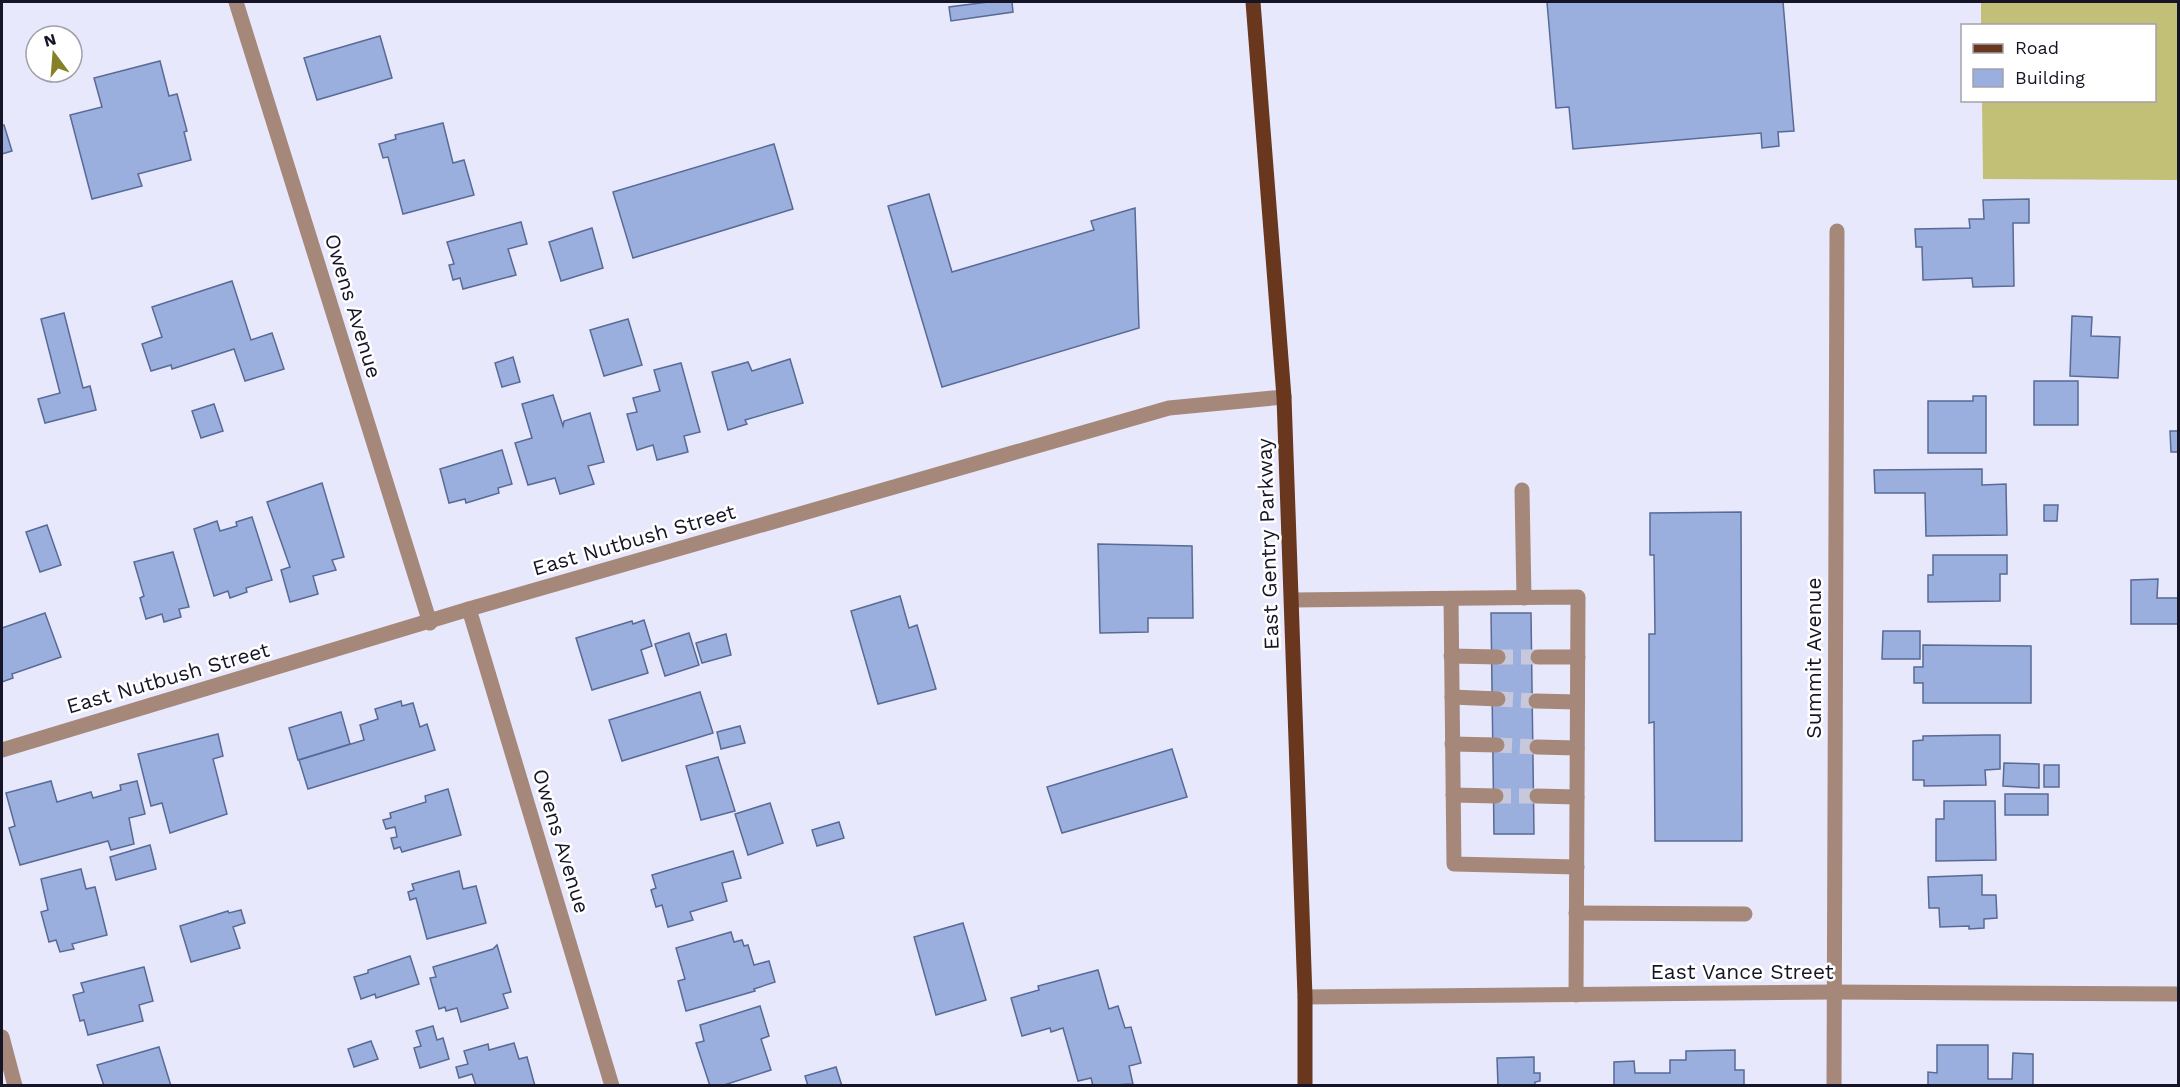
<svg xmlns="http://www.w3.org/2000/svg" width="2180" height="1087" font-family="'Work Sans',sans-serif">
	<style>
		.forest { fill: #c2bf77 }
		.building { fill: #9aafde; stroke: #586a95; stroke-width: 1.5 }
		.lines { fill: none; stroke-linecap: round; stroke-linejoin: round }
		.minor-tunnel { stroke: #c8c8dd; stroke-width: 15; stroke-dasharray: 15 8; stroke-linecap: butt }
		.minor { stroke: #a6887a; stroke-width: 15 }
		.major { stroke: #68371e; stroke-width: 15 }
		.labels { text-anchor: middle; stroke-width: 5; stroke-linejoin: round; paint-order: stroke }
		.street-label { font-size: 21px; fill: #161527; stroke: #fff }
	</style>
	<rect width="100%" height="100%" fill="#e8e8fd"/>
	<polygon class="forest" points="1981,2 2178,2 2178,180 1983,179 1982,101 2154,100 2154,26 1981,25"/>
	<g class="building">
		<polygon points="988,2 1012,2 1013,12 951,21 949,7"/>
		<polygon points="1547,2 1783,2 1794,131 1778,132 1779,146 1762,148 1761,133 1573,149 1569,107 1556,108"/>
		<polygon points="380,36 392,78 317,100 304,58"/>
		<polygon points="160,61 169,96 177,94 187,131 184,132 191,160 138,174 142,186 92,199 70,115 102,107 94,78"/>
		<polygon points="443,123 453,163 464,160 474,195 403,214 388,157 383,158 379,144 396,139 395,135"/>
		<polygon points="2,125 4,125 12,151 2,154"/>
		<polygon points="774,144 793,209 633,258 613,192"/>
		<polygon points="929,194 952,272 1094,230 1091,221 1135,208 1139,328 942,387 888,206"/>
		<polygon points="2029,199 2029,223 2013,223 2014,286 1973,287 1972,278 1923,280 1922,247 1916,247 1915,229 1970,228 1969,219 1984,219 1983,200"/>
		<polygon points="521,222 527,244 508,249 516,275 463,289 460,278 453,280 449,265 454,264 447,242"/>
		<polygon points="592,228 603,268 561,281 549,242"/>
		<polygon points="232,281 251,340 272,333 284,369 245,381 234,349 172,369 171,365 151,371 142,344 162,337 152,307"/>
		<polygon points="64,313 83,388 90,386 96,410 45,423 38,399 60,393 41,319"/>
		<polygon points="2072,316 2092,317 2091,336 2120,337 2118,378 2070,376"/>
		<polygon points="628,319 642,365 604,376 590,330"/>
		<polygon points="513,357 520,382 502,387 495,363"/>
		<polygon points="790,359 803,403 745,420 747,424 728,430 712,372 748,362 752,371"/>
		<polygon points="681,363 700,432 684,436 688,452 657,460 653,445 637,450 627,414 637,412 633,398 660,391 654,370"/>
		<rect x="2034" y="381" width="44" height="44"/>
		<polygon points="553,395 563,426 564,421 590,413 604,462 588,466 594,484 560,494 555,478 528,485 515,443 532,438 522,404"/>
		<polygon points="1973,396 1986,396 1986,453 1928,453 1928,401 1973,401"/>
		<polygon points="214,404 223,431 201,438 192,411"/>
		<polygon points="2170,431 2178,431 2178,452 2171,452"/>
		<polygon points="502,450 512,484 498,488 499,493 466,503 465,499 449,503 440,469"/>
		<polygon points="1982,469 1982,485 2006,484 2007,535 1926,536 1925,493 1875,493 1874,470"/>
		<polygon points="322,483 344,557 332,560 336,570 313,576 318,594 290,602 281,570 290,567 267,502"/>
		<polygon points="2044,505 2058,505 2057,521 2044,521"/>
		<polygon points="1741,512 1742,841 1655,841 1654,722 1649,723 1649,634 1655,634 1654,555 1650,555 1650,513"/>
		<polygon points="252,517 272,580 246,588 247,592 230,598 228,591 214,596 194,529 217,521 220,531 237,526 236,522"/>
		<polygon points="47,525 61,565 40,572 26,532"/>
		<polygon points="1098,544 1192,546 1193,618 1148,618 1148,632 1100,633"/>
		<polygon points="173,552 189,607 179,609 181,617 164,622 162,614 146,619 140,598 144,596 134,562"/>
		<polygon points="1933,555 2007,555 2007,574 2000,574 2000,601 1928,602 1928,575 1933,575"/>
		<polygon points="2158,579 2157,598 2178,598 2178,624 2131,624 2131,580"/>
		<polygon points="900,596 909,628 917,625 936,689 878,704 851,611"/>
		<polygon points="45,613 61,657 12,674 13,678 2,682 2,628"/>
		<polygon points="1491,613 1531,613 1534,834 1494,834"/>
		<polygon points="644,620 652,646 641,650 648,673 592,690 576,638 632,621 633,624"/>
		<polygon points="1883,631 1920,631 1920,659 1882,659"/>
		<polygon points="689,633 699,665 665,676 655,644"/>
		<polygon points="726,634 731,655 702,663 696,643"/>
		<polygon points="1923,645 2031,646 2031,703 1923,703 1923,683 1914,683 1914,667 1923,667"/>
		<polygon points="700,692 713,733 622,761 609,720"/>
		<polygon points="401,701 402,706 413,703 420,727 427,724 435,750 308,789 299,760 364,740 360,725 378,719 375,709"/>
		<polygon points="341,712 350,744 298,760 289,728"/>
		<polygon points="740,726 745,743 721,749 717,732"/>
		<polygon points="218,734 223,756 213,759 227,814 170,833 162,803 151,806 138,754"/>
		<polygon points="1986,735 2000,735 2000,769 1985,770 1986,785 1924,786 1924,780 1913,780 1913,741 1923,740 1923,736"/>
		<polygon points="1172,749 1187,797 1062,833 1047,787"/>
		<polygon points="718,757 735,811 701,820 686,766"/>
		<polygon points="2004,763 2039,764 2039,788 2003,786"/>
		<rect x="2044" y="765" width="15" height="22"/>
		<polygon points="51,781 57,802 91,792 93,798 121,790 120,785 137,781 145,814 129,818 134,844 111,850 108,841 20,865 9,828 15,826 6,793"/>
		<polygon points="448,789 461,835 402,852 400,847 394,849 391,838 397,837 395,827 386,829 383,820 391,818 390,813 426,802 425,796"/>
		<rect x="2005" y="794" width="43" height="21"/>
		<polygon points="1944,801 1995,801 1996,860 1936,861 1936,819 1944,819"/>
		<polygon points="770,803 783,843 748,855 735,814"/>
		<polygon points="839,822 844,838 817,846 812,830"/>
		<polygon points="150,845 156,869 116,880 110,857"/>
		<polygon points="733,851 741,878 722,883 727,901 690,912 693,920 668,927 662,905 656,907 651,890 656,888 652,875"/>
		<polygon points="81,869 86,889 95,887 107,935 72,944 74,949 60,952 56,940 49,942 41,912 48,910 41,879"/>
		<polygon points="459,871 463,889 476,886 486,923 427,939 416,898 410,900 408,892 414,890 412,884"/>
		<polygon points="1982,875 1982,895 1996,895 1997,918 1984,919 1984,928 1969,929 1969,926 1940,927 1939,908 1929,908 1928,877"/>
		<polygon points="241,910 245,923 233,927 240,948 191,962 180,926 228,911 229,913"/>
		<polygon points="963,923 986,1000 936,1015 914,937"/>
		<polygon points="731,932 734,942 742,940 744,946 748,945 754,965 769,961 775,982 754,989 755,991 686,1011 678,981 685,979 676,948"/>
		<polygon points="497,945 511,992 503,994 508,1008 461,1022 457,1008 446,1011 445,1007 439,1009 430,978 436,977 433,967 493,949"/>
		<polygon points="410,956 419,984 376,998 375,994 361,999 354,977 368,973 368,970"/>
		<polygon points="144,967 153,1001 139,1005 143,1021 88,1035 84,1020 80,1021 73,995 84,992 81,983"/>
		<polygon points="1098,970 1109,1009 1118,1006 1125,1028 1131,1027 1141,1063 1129,1066 1133,1084 1093,1086 1091,1078 1078,1081 1063,1028 1051,1032 1050,1028 1022,1036 1011,998 1039,990 1038,986"/>
		<polygon points="760,1006 769,1036 761,1039 771,1070 721,1086 710,1086 696,1043 704,1041 700,1025"/>
		<polygon points="433,1026 437,1040 443,1038 449,1059 420,1068 414,1048 421,1046 416,1031"/>
		<polygon points="371,1041 378,1059 354,1067 348,1049"/>
		<polygon points="514,1043 519,1059 527,1057 535,1086 476,1086 472,1074 459,1078 456,1067 468,1064 464,1051 488,1044 489,1050"/>
		<polygon points="1937,1045 1988,1045 1988,1079 2012,1079 2013,1053 2033,1054 2033,1086 1928,1086 1928,1072 1937,1073"/>
		<polygon points="159,1047 171,1086 104,1086 97,1065"/>
		<polygon points="1735,1050 1735,1070 1744,1070 1744,1086 1614,1086 1614,1062 1634,1061 1635,1073 1670,1073 1670,1060 1686,1060 1686,1051"/>
		<polygon points="1534,1057 1534,1073 1540,1073 1540,1081 1535,1082 1535,1086 1498,1086 1497,1058"/>
		<polygon points="836,1067 842,1086 808,1086 805,1076"/>
	</g>
	<g class="lines">
		<g class="minor-tunnel">
			<polyline points="1498,657 1538,657"/>
			<polyline points="1498,699 1536,701"/>
			<polyline points="1497,745 1537,747"/>
			<polyline points="1496,796 1537,796"/>
		</g>
		<g class="minor">
			<polyline points="236,2 430,623"/>
			<polyline points="1522,490 1524,598"/>
			<polyline points="1451,599 1454,864 1577,867"/>
			<polyline points="1292,600 1578,597 1576,995"/>
			<polyline points="469,609 612,1086"/>
			<polyline points="1451,656 1498,657"/>
			<polyline points="1538,657 1578,657"/>
			<polyline points="1452,697 1498,699"/>
			<polyline points="1536,701 1577,702"/>
			<polyline points="1452,744 1497,745"/>
			<polyline points="1537,747 1577,748"/>
			<polyline points="2,750 469,609 1169,408 1284,397"/>
			<polyline points="1453,795 1496,796"/>
			<polyline points="1537,796 1577,797"/>
			<polyline points="1576,913 1745,914"/>
			<polyline points="1305,997 1833,992 2178,994"/>
			<polyline points="2,1037 15,1086"/>
			<polyline points="1834,1086 1837,231"/>
		</g>
		<polyline class="major" points="1253,2 1284,397 1305,997 1305,1086"/>
	</g>
	<g class="labels">
		<g class="street-label">
			<text transform="translate(353 306) rotate(73)" y="7">Owens Avenue</text>
			<text transform="translate(634 540) rotate(-16)" y="7">East Nutbush Street</text>
			<text transform="translate(1268 544) rotate(-92)" y="7">East Gentry Parkway</text>
			<text transform="translate(1814 658) rotate(-90)" y="7">Summit Avenue</text>
			<text transform="translate(168 678) rotate(-16)" y="7">East Nutbush Street</text>
			<text transform="translate(561 841) rotate(73)" y="7">Owens Avenue</text>
			<text x="1742" y="979">East Vance Street</text>
		</g>
	</g>
	<rect width="2180" height="1087" fill="none" stroke="#161527" stroke-width="6"/>
	<rect x="1961" y="24" width="195" height="78" fill="#ffffff" stroke="#a2a1a9" stroke-width="1.5"/>
	<rect x="1973" y="44" width="30" height="9" fill="#68371e" stroke="#a2a1a9" stroke-width="1.5"/>
	<text x="2015" y="54" font-size="18" fill="#161527">Road</text>
	<rect x="1973" y="69" width="30" height="18" fill="#9aafde" stroke="#a2a1a9" stroke-width="1.5"/>
	<text x="2015" y="84" font-size="18" fill="#161527">Building</text>
	<g transform="translate(54 54) rotate(344)"><circle r="28" fill="#ffffff" stroke="#a2a1a9" stroke-width="1.5"/>
	<path d="M0-4.5L10 22L0 15L-10 22Z" fill="#868129"/>
	<text y="-9" font-size="16" font-weight="bold" text-anchor="middle" fill="#161527">N</text>
	</g>
</svg>
